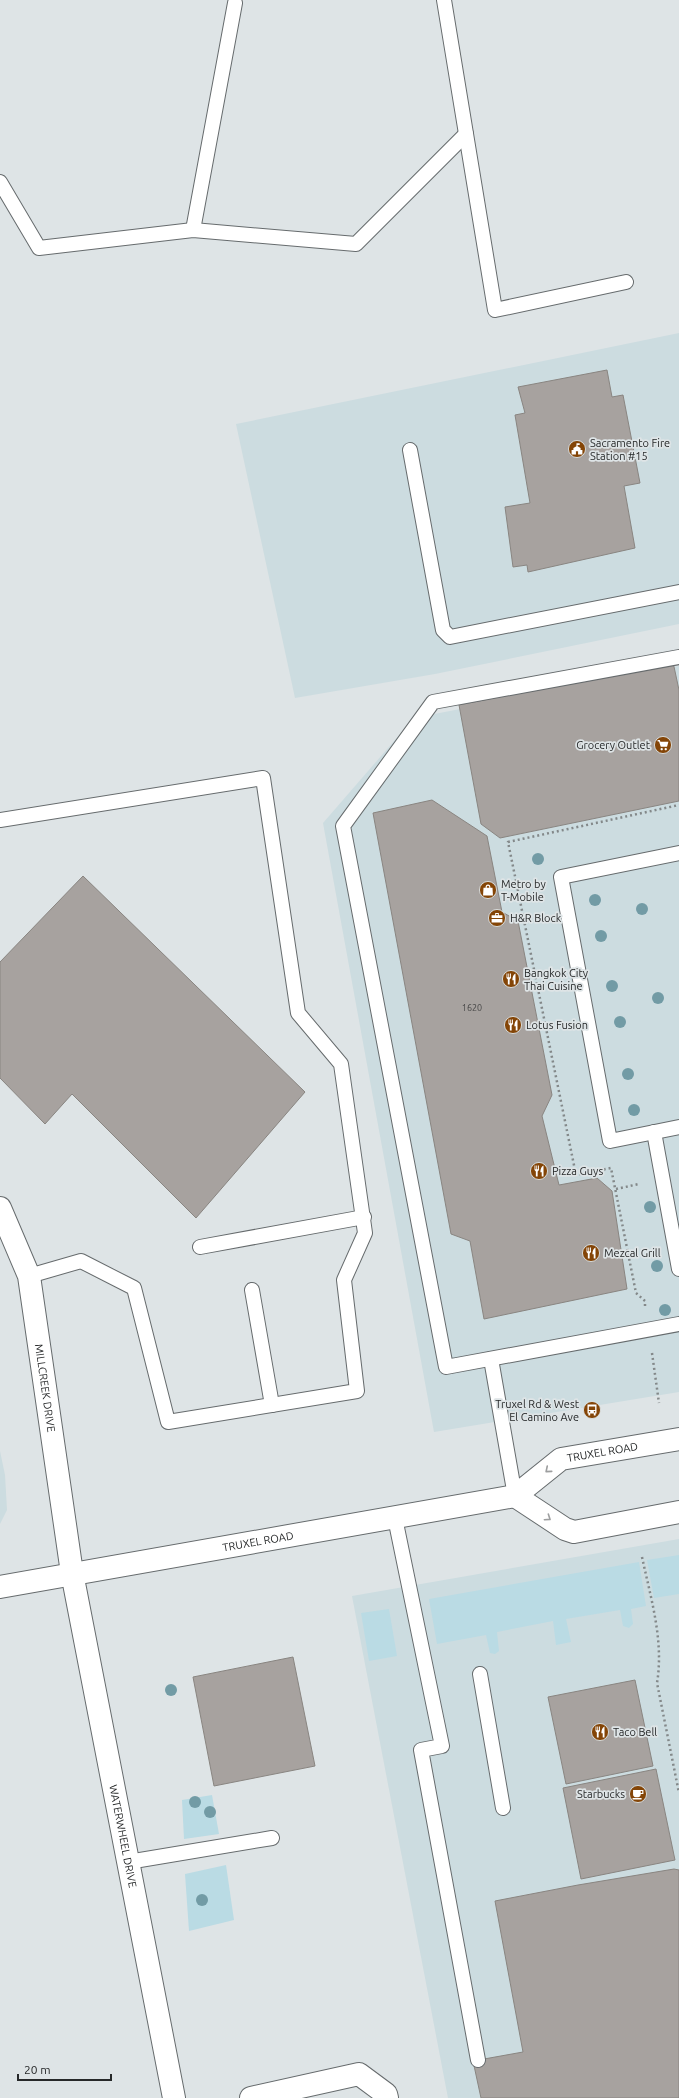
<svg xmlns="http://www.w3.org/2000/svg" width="679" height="2098" font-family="Ubuntu,sans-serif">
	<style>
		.built { fill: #ccdce0 }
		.green { fill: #badbe4 }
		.building { fill: #a7a29f; stroke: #898581 }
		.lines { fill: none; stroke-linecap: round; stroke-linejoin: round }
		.service-casing { stroke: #666b6d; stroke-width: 16 }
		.minor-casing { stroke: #666b6d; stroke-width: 24 }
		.secondary-casing { stroke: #666b6d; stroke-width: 24 }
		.path { stroke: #838889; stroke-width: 2.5; stroke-dasharray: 2 3; stroke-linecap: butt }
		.service { stroke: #fff; stroke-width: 14 }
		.minor { stroke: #fff; stroke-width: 22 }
		.secondary { stroke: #fff; stroke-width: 22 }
		.tree { fill: #729ba5 }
		.oneway { stroke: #9d9e9f }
		.labels { text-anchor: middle; stroke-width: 3.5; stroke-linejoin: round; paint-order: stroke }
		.number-label { font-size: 9px; fill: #464646 }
		.poi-label { font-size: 11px; fill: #262829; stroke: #dee4e6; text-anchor: start }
		.street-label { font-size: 11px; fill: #262829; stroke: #dee4e6 }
	</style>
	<rect width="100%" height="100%" fill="#dee4e6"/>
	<g class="built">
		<polygon points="679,333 679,624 435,674 295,698 236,424"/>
		<polygon points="679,666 679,1392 434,1432 323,823 414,718"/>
		<polygon points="0,1451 5,1475 7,1510 0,1524"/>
		<polygon points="679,1539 679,2098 448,2098 352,1596"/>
	</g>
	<g class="green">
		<polygon points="679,1555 679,1594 654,1598 647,1560"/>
		<polygon points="639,1562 646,1606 631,1609 633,1624 629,1628 623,1626 620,1610 566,1619 571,1642 556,1645 553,1621 497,1632 499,1651 495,1654 490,1653 486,1635 437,1644 429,1599"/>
		<polygon points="389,1609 397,1656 369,1661 361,1613"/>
		<polygon points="212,1795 219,1834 184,1839 182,1800"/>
		<polygon points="226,1865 234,1920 189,1931 185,1874"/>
	</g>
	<g class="building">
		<polygon points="607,370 612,397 623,395 640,483 624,486 635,548 528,572 527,565 513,567 505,507 530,503 515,415 525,413 518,387"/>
		<polygon points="673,662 679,690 679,801 500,838 481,824 459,705"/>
		<polygon points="432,800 487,836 502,912 518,921 552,1095 542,1116 559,1185 597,1178 612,1191 627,1289 484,1319 470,1241 451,1234 373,813"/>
		<polygon points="83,876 305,1092 196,1218 72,1094 45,1124 0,1078 0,962"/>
		<polygon points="293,1657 315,1766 214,1786 193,1677"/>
		<polygon points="635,1680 653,1766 566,1784 548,1697"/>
		<polygon points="656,1769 675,1860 581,1879 563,1788"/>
		<polygon points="674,1869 679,1870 679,2098 481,2098 473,2061 523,2052 495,1901 578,1885"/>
	</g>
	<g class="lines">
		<g class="service-casing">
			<g id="service">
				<polyline points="444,0 495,310 626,282"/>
				<polyline points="0,182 39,248 193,230 356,244 466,134"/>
				<polyline points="193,230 235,3"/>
				<polyline points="410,450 443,630 450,637 679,592"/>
				<polyline points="679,657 433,702 343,826 446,1367 679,1324"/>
				<polyline points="0,820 263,778 298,1013 341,1064 365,1233 344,1280 357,1391 168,1422 134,1288 81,1261 29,1276"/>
				<polyline points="679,853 561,877 610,1141 679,1127"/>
				<polyline points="654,1132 679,1269"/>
				<polyline points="200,1247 364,1217"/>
				<polyline points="252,1290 272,1405"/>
				<polyline points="491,1359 515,1496"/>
				<polyline points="395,1518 442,1746 421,1750 478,2060"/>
				<polyline points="480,1674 503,1808"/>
				<polyline points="128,1862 272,1838"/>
			</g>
		</g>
		<g class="minor-casing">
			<g id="minor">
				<path id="s1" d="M0 1208 29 1276 72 1573 174 2098"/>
				<polyline points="251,2098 359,2074 386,2094 387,2098"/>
			</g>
		</g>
		<g class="secondary-casing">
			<g id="secondary">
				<polyline points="515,1496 565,1529 574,1532 679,1512"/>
				<path id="s2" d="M0 1587 515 1496 561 1459 679 1439"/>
			</g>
		</g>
		<g class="path">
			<polyline points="616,1189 639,1184"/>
			<polyline points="645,1306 645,1301 636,1293 611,1168 576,1175 508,842 679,805"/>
			<polyline points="652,1353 659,1403"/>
			<path d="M642 1557C651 1599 664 1641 657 1683L679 1793"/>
		</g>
		<use href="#service" class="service"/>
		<use href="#minor" class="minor"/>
		<use href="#secondary" class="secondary"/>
	</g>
	<g class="tree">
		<circle cx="538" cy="859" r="6"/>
		<circle cx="595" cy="900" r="6"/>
		<circle cx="642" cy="909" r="6"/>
		<circle cx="601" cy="936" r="6"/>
		<circle cx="612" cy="986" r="6"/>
		<circle cx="658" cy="998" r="6"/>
		<circle cx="620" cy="1022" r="6"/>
		<circle cx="628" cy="1074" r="6"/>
		<circle cx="634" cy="1110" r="6"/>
		<circle cx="650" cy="1207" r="6"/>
		<circle cx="657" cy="1266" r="6"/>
		<circle cx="665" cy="1310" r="6"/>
		<circle cx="171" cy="1690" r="6"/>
		<circle cx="195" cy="1802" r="6"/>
		<circle cx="210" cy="1812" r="6"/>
		<circle cx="202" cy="1900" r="6"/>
	</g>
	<defs><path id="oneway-chevron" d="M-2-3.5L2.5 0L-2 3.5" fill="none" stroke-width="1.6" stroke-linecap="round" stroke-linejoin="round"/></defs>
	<g class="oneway">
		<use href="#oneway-chevron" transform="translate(548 1470) rotate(140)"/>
		<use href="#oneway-chevron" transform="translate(548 1518) rotate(34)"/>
	</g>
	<defs>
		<g id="civic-disc" transform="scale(0.9)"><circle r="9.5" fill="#844507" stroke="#dee4e6"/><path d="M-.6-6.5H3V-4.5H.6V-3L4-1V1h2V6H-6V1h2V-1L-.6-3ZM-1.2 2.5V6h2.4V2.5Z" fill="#fff"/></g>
		<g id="supermarket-disc" transform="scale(0.9)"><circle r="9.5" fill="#844507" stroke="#dee4e6"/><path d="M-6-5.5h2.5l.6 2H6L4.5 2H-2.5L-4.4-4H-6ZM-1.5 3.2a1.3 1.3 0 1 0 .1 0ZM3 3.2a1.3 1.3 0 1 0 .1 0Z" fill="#fff"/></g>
		<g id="shop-disc" transform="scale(0.9)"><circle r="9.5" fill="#844507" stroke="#dee4e6"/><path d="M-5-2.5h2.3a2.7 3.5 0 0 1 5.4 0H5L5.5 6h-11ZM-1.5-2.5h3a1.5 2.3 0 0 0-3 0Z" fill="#fff"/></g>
		<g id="office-disc" transform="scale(0.9)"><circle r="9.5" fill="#844507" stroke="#dee4e6"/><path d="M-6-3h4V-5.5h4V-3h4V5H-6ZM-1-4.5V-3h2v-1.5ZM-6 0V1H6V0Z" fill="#fff"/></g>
		<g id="restaurant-disc" transform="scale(0.9)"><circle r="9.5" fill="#844507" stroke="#dee4e6"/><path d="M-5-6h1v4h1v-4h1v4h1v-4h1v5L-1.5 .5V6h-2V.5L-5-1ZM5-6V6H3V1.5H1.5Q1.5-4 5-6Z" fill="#fff"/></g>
		<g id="bus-disc" transform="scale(0.9)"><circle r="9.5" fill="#844507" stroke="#dee4e6"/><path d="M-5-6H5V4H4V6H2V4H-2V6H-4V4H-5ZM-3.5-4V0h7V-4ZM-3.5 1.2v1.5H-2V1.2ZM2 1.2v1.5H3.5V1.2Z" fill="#fff"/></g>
		<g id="cafe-disc" transform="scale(0.9)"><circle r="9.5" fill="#844507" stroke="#dee4e6"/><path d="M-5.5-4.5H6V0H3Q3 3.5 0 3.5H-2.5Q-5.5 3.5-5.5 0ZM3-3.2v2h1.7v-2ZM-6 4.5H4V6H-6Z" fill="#fff"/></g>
	</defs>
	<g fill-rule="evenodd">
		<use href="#civic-disc" x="577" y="449"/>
		<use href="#supermarket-disc" x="663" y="745"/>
		<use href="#shop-disc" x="488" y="890"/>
		<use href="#office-disc" x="497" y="918"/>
		<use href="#restaurant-disc" x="511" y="979"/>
		<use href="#restaurant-disc" x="513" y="1025"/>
		<use href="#restaurant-disc" x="539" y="1171"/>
		<use href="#restaurant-disc" x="591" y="1253"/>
		<use href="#bus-disc" x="592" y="1410"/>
		<use href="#restaurant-disc" x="600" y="1732"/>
		<use href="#cafe-disc" x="638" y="1794"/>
	</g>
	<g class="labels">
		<g class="number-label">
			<text x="472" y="1011">1620</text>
		</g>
		<g class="poi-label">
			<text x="590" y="447">Sacramento Fire<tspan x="590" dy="13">Station #15</tspan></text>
			<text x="650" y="749" text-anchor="end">Grocery Outlet</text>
			<text x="501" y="888">Metro by<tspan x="501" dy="13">T-Mobile</tspan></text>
			<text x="510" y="922">H&amp;R Block</text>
			<text x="524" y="977">Bangkok City<tspan x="524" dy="13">Thai Cuisine</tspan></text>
			<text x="526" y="1029">Lotus Fusion</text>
			<text x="552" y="1175">Pizza Guys</text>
			<text x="604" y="1257">Mezcal Grill</text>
			<text x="579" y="1408" text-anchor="end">Truxel Rd &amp; West<tspan x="579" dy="13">El Camino Ave</tspan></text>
			<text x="613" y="1736">Taco Bell</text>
			<text x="625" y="1798" text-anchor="end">Starbucks</text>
		</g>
		<g class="street-label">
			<text dy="4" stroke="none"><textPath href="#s1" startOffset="187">MILLCREEK DRIVE</textPath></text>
			<text dy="4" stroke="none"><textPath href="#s2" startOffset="624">TRUXEL ROAD</textPath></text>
			<text dy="4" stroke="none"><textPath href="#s2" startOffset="262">TRUXEL ROAD</textPath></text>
			<text dy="4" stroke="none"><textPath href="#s1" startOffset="642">WATERWHEEL DRIVE</textPath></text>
		</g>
	</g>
	<path d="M18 2074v6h93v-6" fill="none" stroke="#262829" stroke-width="2"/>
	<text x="24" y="2074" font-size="12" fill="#262829" stroke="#dee4e6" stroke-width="3" paint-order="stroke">20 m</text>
</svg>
